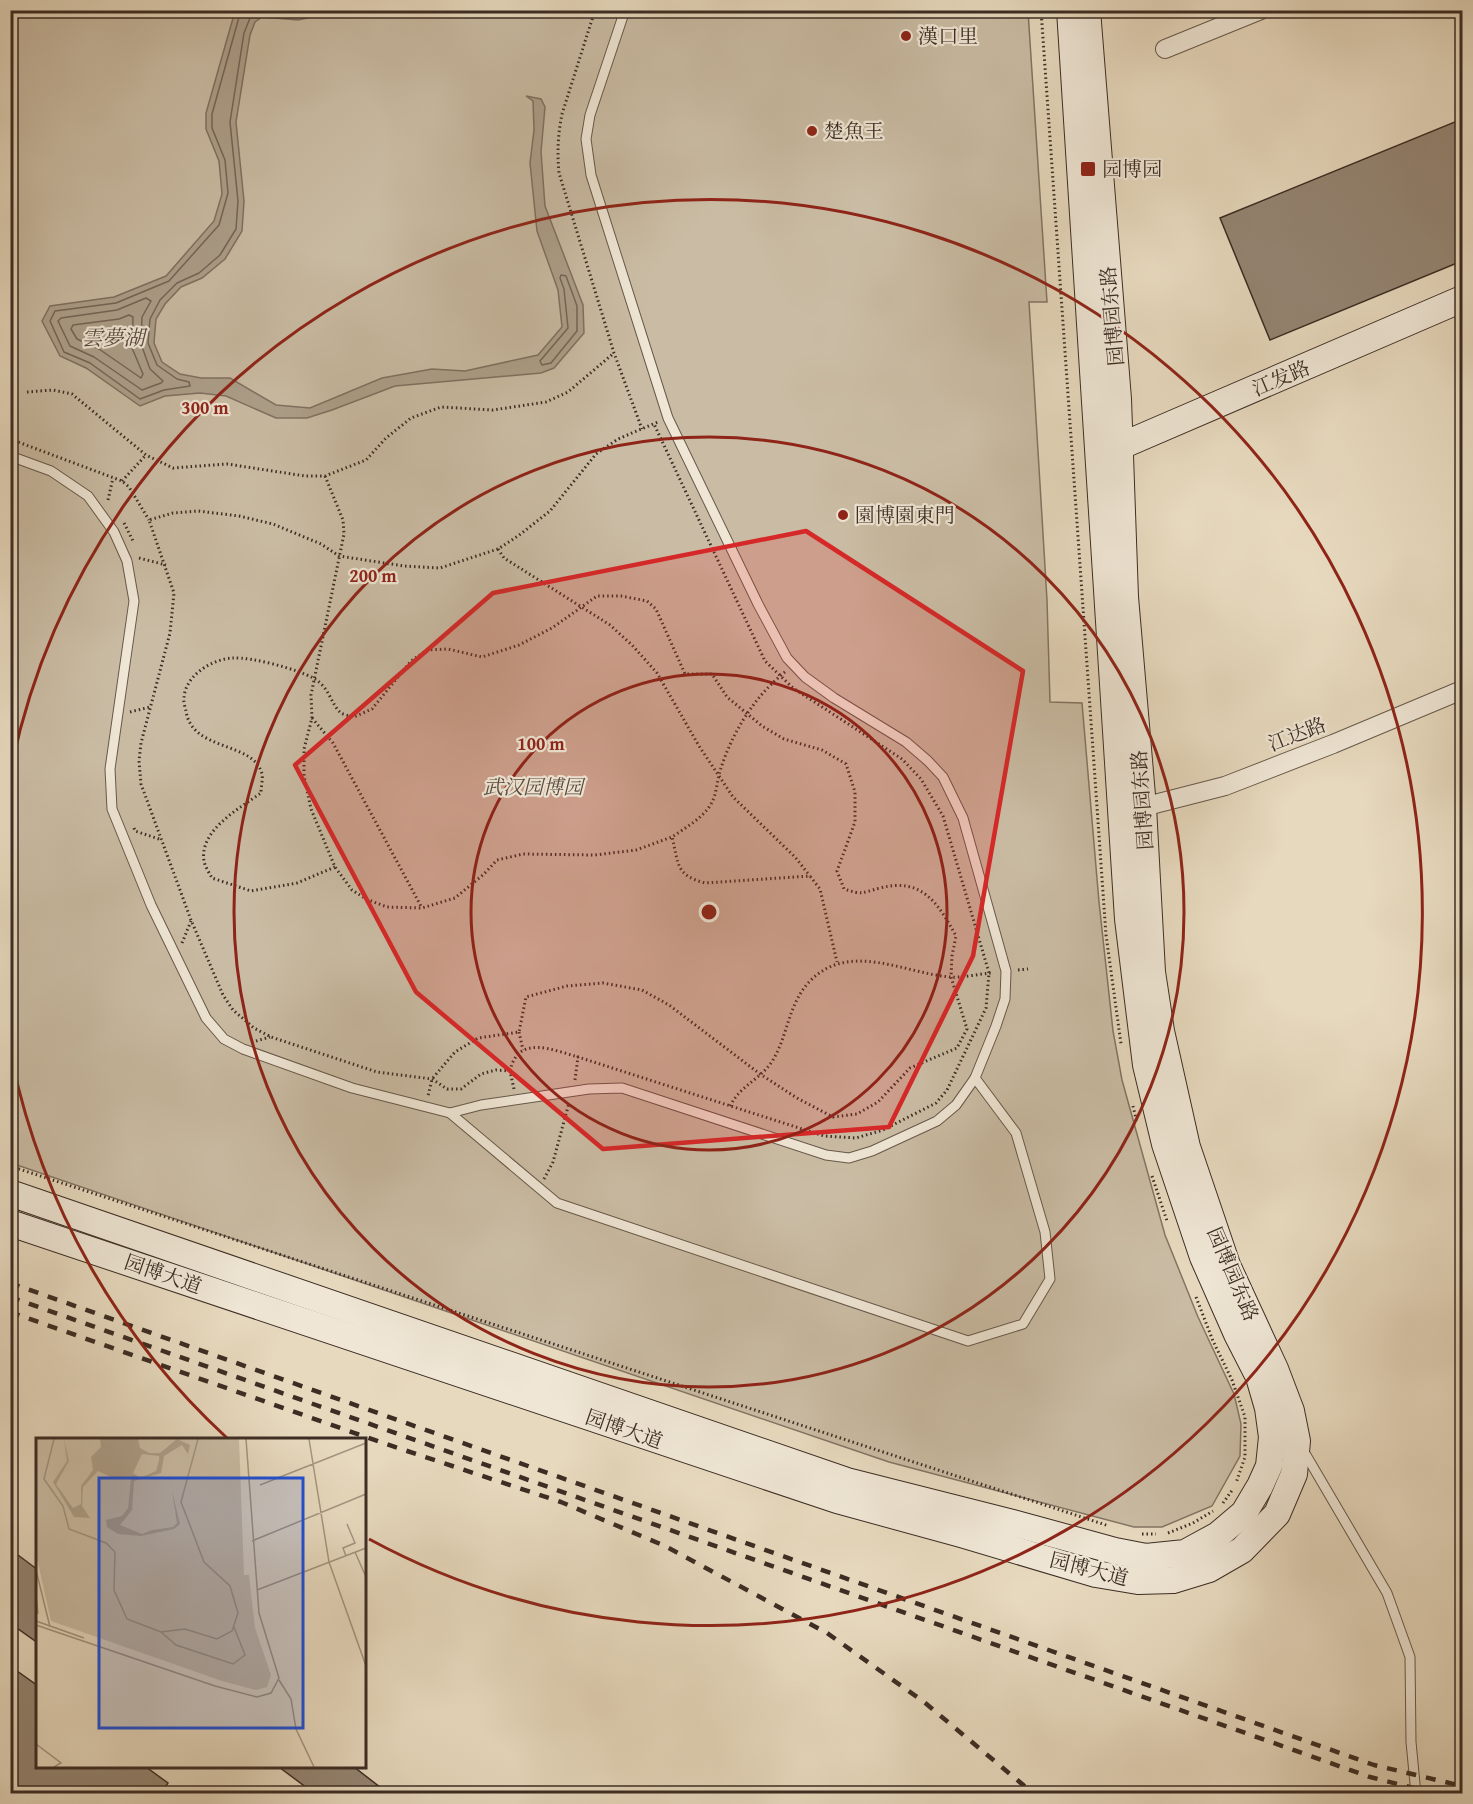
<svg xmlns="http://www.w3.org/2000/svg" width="1473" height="1804" font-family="'Gentium Book Plus','Noto Serif SC',serif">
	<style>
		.green { fill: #cabca4; stroke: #837464; stroke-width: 1.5 }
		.water { fill: #ad9f8a; stroke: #807161; stroke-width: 1.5 }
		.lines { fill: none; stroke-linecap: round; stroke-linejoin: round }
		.shore { stroke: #746657; stroke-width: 1.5 }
		.building { fill: #958674; stroke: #3c2d24; stroke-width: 1.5 }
		.lane-casing { stroke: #67584a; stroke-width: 11 }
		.street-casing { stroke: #67584a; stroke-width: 20 }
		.secondary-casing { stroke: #3c2d24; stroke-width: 28 }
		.path { stroke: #3c2d24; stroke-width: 3; stroke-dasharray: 1.5 3; stroke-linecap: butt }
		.lane { stroke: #efe6d5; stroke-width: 9 }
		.street { stroke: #efe6d5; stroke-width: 18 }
		.secondary { stroke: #efe6d5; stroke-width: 26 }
		.rail { stroke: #3c2d24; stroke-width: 4.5; stroke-dasharray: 10 10; stroke-linecap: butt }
		.marked { fill: #d62828; fill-opacity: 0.2; stroke: #d62828; stroke-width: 4.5; stroke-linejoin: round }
		.ring { fill: none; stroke: #8f2418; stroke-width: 3 }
		.poi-dot { fill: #8f2418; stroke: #efe6d5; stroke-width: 2 }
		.labels { text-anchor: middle; stroke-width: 4.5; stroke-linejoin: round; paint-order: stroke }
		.poi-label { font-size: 20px; fill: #3c2d24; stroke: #efe6d5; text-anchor: start }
		.street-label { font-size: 20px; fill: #3c2d24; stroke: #efe6d5 }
		.park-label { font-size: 20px; font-style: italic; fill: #584a3e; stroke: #efe6d5 }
		.water-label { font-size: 21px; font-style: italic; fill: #584a3e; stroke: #efe6d5 }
		.inset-road { fill: none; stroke: #a39480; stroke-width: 1.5 }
		.view { fill: #1d4ed8; fill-opacity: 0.15; stroke: #1d4ed8; stroke-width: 3 }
		.inset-edge { fill: none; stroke: #3c2d24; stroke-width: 3 }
		.centre { fill: #8f2418; stroke: #efe6d5; stroke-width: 3 }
		.ring-label { font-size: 18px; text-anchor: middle; font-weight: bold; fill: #8f2418; stroke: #efe6d5; stroke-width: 4.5; stroke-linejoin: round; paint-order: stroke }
	</style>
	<rect width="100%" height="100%" fill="#e7d9be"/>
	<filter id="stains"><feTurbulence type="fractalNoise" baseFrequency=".00333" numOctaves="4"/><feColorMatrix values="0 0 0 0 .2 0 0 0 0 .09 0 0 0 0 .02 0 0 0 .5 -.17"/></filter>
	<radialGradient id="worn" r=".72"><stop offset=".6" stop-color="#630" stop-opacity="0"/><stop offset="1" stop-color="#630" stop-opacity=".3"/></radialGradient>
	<polygon class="green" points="11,11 1028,11 1047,302 1029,302 1047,600 1050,702 1082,703 1099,902 1113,1031 1122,1080 1165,1235 1198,1317 1234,1394 1241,1424 1240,1456 1212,1506 1162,1527 1134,1527 889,1462 11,1163"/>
	<polygon class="water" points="235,11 341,11 298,20 262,17 255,22 250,35 236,122 244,201 242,231 225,259 202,278 181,287 165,304 156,319 154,343 162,362 180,374 201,378 230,378 276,405 310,408 382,378 432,369 465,371 538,355 562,327 558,290 537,231 530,163 534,130 533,101 526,96 541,99 545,107 541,152 545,206 583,305 584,333 554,368 541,373 395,386 332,410 307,418 276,418 226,396 200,393 165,396 140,406 86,368 60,356 42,321 50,306 114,297 166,276 214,221 222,194 219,161 206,129 206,113"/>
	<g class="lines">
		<g class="shore">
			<polyline points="241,10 212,114 212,128 225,160 228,193 219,225 169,281 116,303 55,311 50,321 64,352 90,363 140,399 164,390 190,386 189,382 177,379 157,365 148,343 150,319 160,300 177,283 199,273 220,255 236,229 238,201 230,122 244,33 250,18 260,11 297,14 314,10"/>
			<polygon points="561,275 566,276 577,306 577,331 551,363 542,365 540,361 568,328 564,289 560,278"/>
			<polygon points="146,298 151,301 142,317 141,344 150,369 163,381 161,383 142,390 94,357 70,346 58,321 61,318 117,310"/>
			<polygon points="129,315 133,317 132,348 143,374 141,378 99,349 77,339 71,329 73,325 119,319"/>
		</g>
	</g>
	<g class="building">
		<polygon points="1462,119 1462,261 1270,340 1220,218"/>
		<polygon points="10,1549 38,1570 38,1643 10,1623"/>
		<polygon points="10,1666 38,1686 38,1767 146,1767 168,1783 161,1794 10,1794"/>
		<polygon points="279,1767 354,1767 389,1794 315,1794"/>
	</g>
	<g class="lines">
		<g class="lane-casing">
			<g id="lane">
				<polyline points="10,456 51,471 88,496 114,532 127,561 134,601 110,769 112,809 151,905 206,1018 224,1039 243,1049 352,1088 450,1113 481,1105 589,1089 622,1088 826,1155 849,1158 872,1151 937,1121 956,1105 975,1078 996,1026 1005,999 1006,971 963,818 943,777 928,761 906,742 834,698 805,677 787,658 758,604 668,418 591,175 586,139 590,115 625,10"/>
				<polyline points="450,1113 557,1203 968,1341 1023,1324 1050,1279 1045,1232 1016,1133 975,1078"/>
				<polyline points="1298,1454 1306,1455 1387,1593 1410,1657 1411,1742 1416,1794"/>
			</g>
		</g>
		<g class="street-casing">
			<g id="street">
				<polyline points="1165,49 1261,10"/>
				<polyline points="1143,807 1225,786 1333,744 1462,690"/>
			</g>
		</g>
		<g class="secondary-casing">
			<g id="secondary">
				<polyline points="1107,452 1462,299"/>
				<polyline points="10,1193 847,1481 1013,1523 1115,1551 1146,1557 1185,1553 1218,1535 1244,1513 1260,1486 1269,1466 1272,1437 1268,1408 1259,1377 1237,1334 1203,1257 1165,1144 1146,1065 1128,919 1070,10"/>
				<polyline points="10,1223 837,1500 961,1534 1096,1574 1138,1581 1173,1580 1209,1569 1242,1550 1277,1514 1294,1474 1297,1441 1291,1411 1275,1369 1227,1265 1187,1147 1161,1031 1152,972 1143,807 1125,597 1118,399 1087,10"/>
			</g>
		</g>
		<g class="path">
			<path d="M595 10 562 114C558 134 557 152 559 173L614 353 642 429"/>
			<polyline points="1041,10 1106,935 1121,1044"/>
			<polyline points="27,392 53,390 72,394 146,455 173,468 227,464 305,476 325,476 366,460 386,438 411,418 441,407 493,410 546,402 568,392 614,353"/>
			<polyline points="10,439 122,481 129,487 149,520"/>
			<polyline points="325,476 343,520 344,534 311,695 312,718 304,749 304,776 311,809 335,867 352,890 366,899 387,907 422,908 455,898 484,874 497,860 523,854 595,855 636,850 672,837"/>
			<polyline points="122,481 146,455"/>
			<polyline points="108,500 113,478"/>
			<polyline points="124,523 133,541"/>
			<polyline points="498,549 504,558 610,625 632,645 657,673 699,746 733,797 795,857 810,876"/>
			<polyline points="139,558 166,565"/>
			<path d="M785 672C755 696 733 731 721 768 717 779 717 794 711 804 703 818 685 828 672 837 679 864 675 875 705 883L810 876 820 889 837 962"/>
			<polyline points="130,712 150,707"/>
			<polyline points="312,718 333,743 422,908"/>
			<polyline points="134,828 135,831 162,840"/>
			<path d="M335 867 297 883 251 891 212 878C209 873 205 866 204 861 199 830 240 808 261 793 261 787 263 780 262 774 254 741 192 752 186 711 185 707 183 701 184 697 186 675 212 659 233 658 252 657 297 669 313 678 330 687 331 705 341 713 344 715 351 716 354 717L372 709 411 661 427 650 448 649 482 657 519 645 552 628 597 596H621L647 601 656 609 685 674H712L727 697 762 726 784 739 822 750 846 764 855 792V822L837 871 844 889C863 895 861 893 880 888 922 877 938 903 956 936L952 956 951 977 967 1029 957 1048 910 1068 878 1102 857 1114 833 1117 797 1098 760 1074 669 1005 642 990 603 983 567 986 526 997 519 1032 478 1038 455 1052 432 1079 428 1096"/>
			<polyline points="182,943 191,921"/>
			<polyline points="1018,970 1028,969"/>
			<polyline points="519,1032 523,1050"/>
			<polyline points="256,1041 270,1037"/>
			<path d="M510 1071C518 1034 553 1050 578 1057"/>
			<polyline points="575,1080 578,1057 824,1136 856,1138 883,1130 936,1103 947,1090 986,1008 989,973 943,816 921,779 902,759 793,688 765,661 654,424"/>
			<polyline points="514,1089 510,1071 496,1070 481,1074 461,1089 447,1089 432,1079 377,1072 271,1037 254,1028 233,1010 223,995 191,920 141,784 139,761 141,743 170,633 174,593 149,520 173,513 198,511 239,516 273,524 321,544 339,556 404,566 440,568 498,549 518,536 550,511 596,454 618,439 658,422"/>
			<path d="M730 1106C741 1085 759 1080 771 1063 788 1038 787 1005 810 981 849 941 904 973 950 977 963 978 978 974 991 973"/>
			<polyline points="1133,1106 1137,1123"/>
			<polyline points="10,1166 1109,1526"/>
			<polyline points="1152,1176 1167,1221"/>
			<polyline points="544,1179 553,1162 569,1103"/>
			<polyline points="1196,1297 1213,1341 1232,1380 1245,1417 1245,1457 1236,1483"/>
			<polyline points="1223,1503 1233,1489"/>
			<polyline points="1168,1533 1193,1523 1213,1511"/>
			<polyline points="1142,1534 1156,1534"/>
		</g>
		<use href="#lane" class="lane"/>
		<use href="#street" class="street"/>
		<use href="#secondary" class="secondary"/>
		<g class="rail">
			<polyline points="10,1283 1374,1765 1462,1786"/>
			<polyline points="10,1297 1370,1777 1437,1794"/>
			<polyline points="10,1312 383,1443 561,1502 665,1546 827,1633 924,1702 1034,1794"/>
		</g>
	</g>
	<path class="marked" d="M806 531 1023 671 973 956 889 1127 603 1149 416 992 295 765 493 593Z"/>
	<g class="ring">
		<circle cx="709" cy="912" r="238"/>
		<circle cx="709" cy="912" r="475"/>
		<path d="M227 1438A713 713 0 0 1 12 1060M12 764A713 713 0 1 1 369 1539"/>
	</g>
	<g class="poi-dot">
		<circle cx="906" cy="36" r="6"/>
		<circle cx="812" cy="131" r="6"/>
		<rect x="1080" y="161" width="16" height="16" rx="3"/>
		<circle cx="843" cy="515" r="6"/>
	</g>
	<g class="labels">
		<g class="poi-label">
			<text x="918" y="43">漢口里</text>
			<text x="824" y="138">楚魚王</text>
			<text x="1102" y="176">园博园</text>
			<text x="855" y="522">園博園東門</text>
		</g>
		<g class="street-label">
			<text transform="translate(1112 316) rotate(-95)" y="7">园博园东路</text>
			<text transform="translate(1281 378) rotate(-23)" y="7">江发路</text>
			<text transform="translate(1297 734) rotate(-21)" y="7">江达路</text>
			<text transform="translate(1142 800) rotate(-94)" y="7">园博园东路</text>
			<text transform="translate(163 1274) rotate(19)" y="7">园博大道</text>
			<text transform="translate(1233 1274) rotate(67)" y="7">园博园东路</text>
			<text transform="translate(624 1429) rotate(19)" y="7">园博大道</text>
			<text transform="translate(1089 1569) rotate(14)" y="7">园博大道</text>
		</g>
		<g class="park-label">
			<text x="533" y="794">武汉园博园</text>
		</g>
		<g class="water-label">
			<text x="113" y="345">雲夢湖</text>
		</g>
	</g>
	<g transform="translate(36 1438)">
		<rect width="330" height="330" fill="#e7d9be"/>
		<path d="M0 1H203L208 137H213L219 190 235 237 231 249 220 252 186 243 15 183 0 116Z" fill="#cabca4"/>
		<path d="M28 1 33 23 20 46 37 70 45 66V48L57 32 55 19 65 9 64 1H102L104 10 113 15H124L141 1 154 7 152 16 146 7 128 18 125 35 98 43 96 72 84 87 106 96 116 92 137 89 141 85 136 53 144 86 138 91 105 98 82 96 71 89 70 82 86 78 92 70 95 41H79L62 33 47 49 46 68 54 80 38 79 17 44 31 23ZM106 16 123 18V22L120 33 104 40 97 35Z" fill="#ad9f8a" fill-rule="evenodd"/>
		<path class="inset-road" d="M18 1 8 41 27 68 33 91 70 105 79 114 78 152 91 181 125 194 149 191 181 201 196 193 202 175 194 148 168 124 145 64 162 1M273 1 293 124 330 228M224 47 330 5M216 103 330 56M319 114 330 139M310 118 307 110 319 105 311 86M0 132 14 189M221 152 330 110M0 157 2 176M0 183 48 200M0 187 179 248 221 259 235 255 243 240 223 175 210 1M125 194 140 207 197 226 209 217 198 189M243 242 255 261 260 291 278 329M0 306 25 325 18 329"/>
		<path class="view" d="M63 40H267V290H63Z"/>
		<rect width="330" height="330" class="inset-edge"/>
	</g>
	<circle cx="709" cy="912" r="9" class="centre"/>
	<g class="ring-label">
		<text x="205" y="414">300 m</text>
		<text x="373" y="582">200 m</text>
		<text x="541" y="750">100 m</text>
	</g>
	<rect width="1473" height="1804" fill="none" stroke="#e7d9be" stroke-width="36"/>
	<rect x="12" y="12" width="1449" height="1780" fill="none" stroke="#3c2d24" stroke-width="3"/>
	<rect x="18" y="18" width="1437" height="1768" fill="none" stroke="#3c2d24" stroke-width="1.5"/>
	<rect width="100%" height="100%" filter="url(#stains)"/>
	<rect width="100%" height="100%" fill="url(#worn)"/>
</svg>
